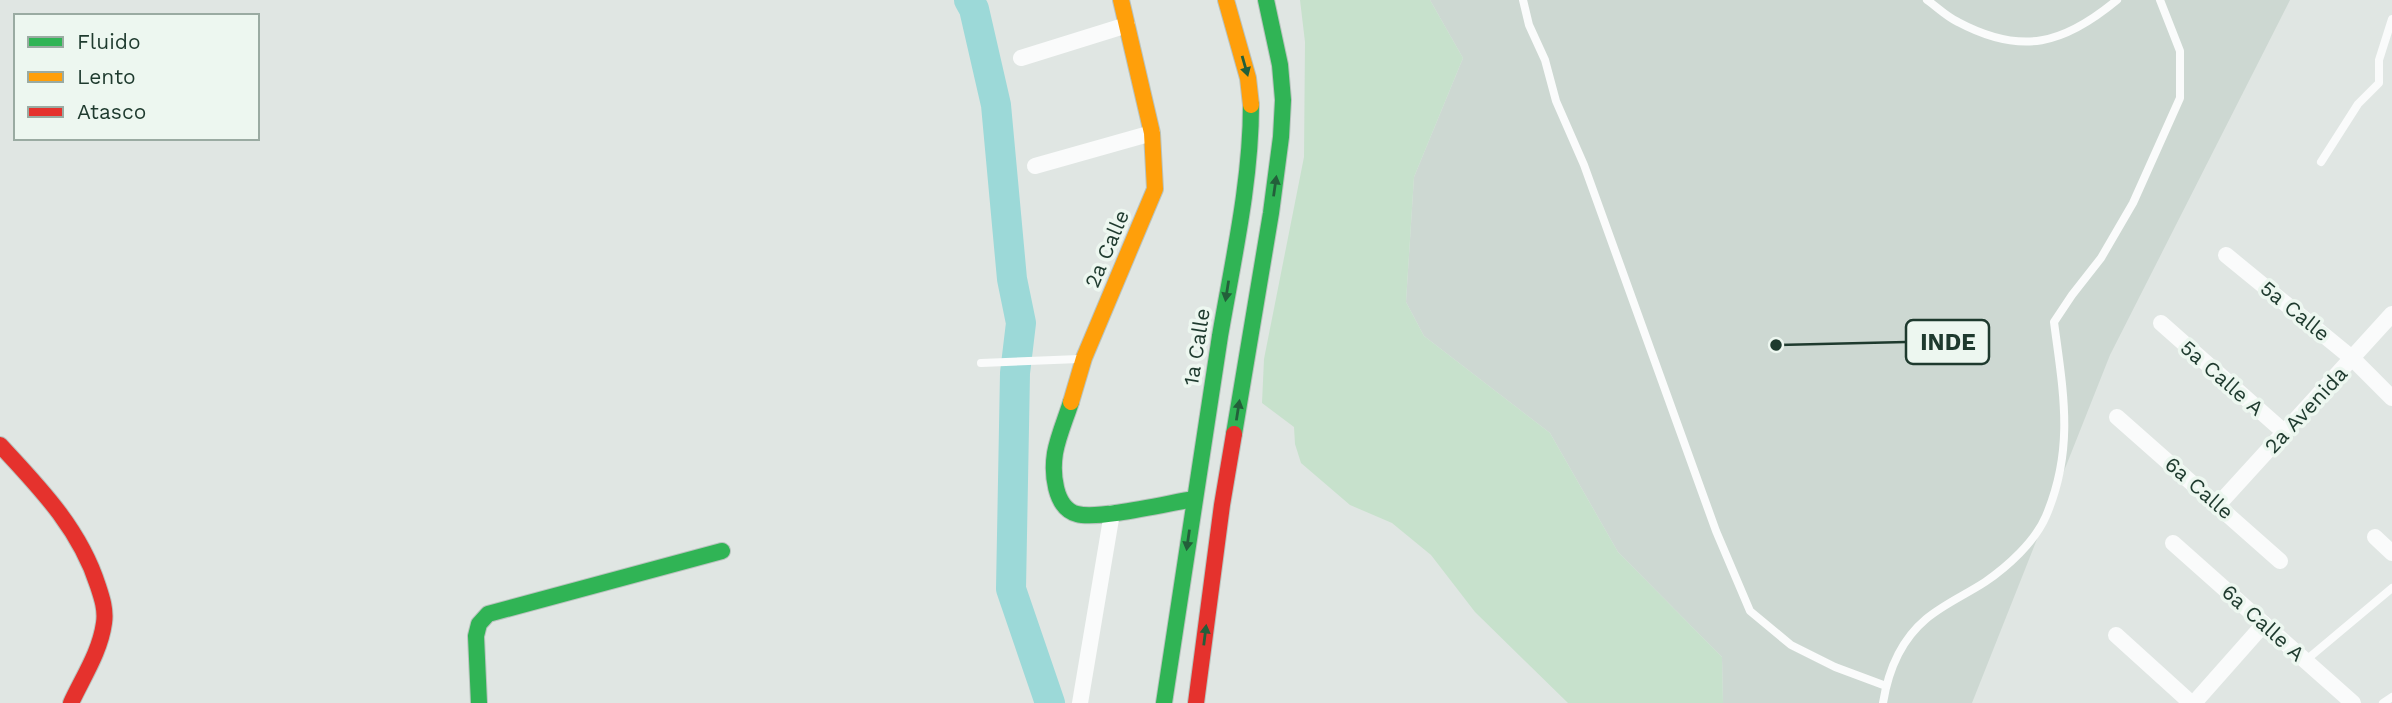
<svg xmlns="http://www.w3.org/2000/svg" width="2392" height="703" font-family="'Work Sans',sans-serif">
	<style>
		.built { fill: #cdd8d2 }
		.green { fill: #c7e1cc }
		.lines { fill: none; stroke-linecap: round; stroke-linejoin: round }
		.river { stroke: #9cd9d8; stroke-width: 30 }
		.fast-casing { stroke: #b9c3be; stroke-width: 18 }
		.slow-casing { stroke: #b9c3be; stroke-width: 18 }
		.jam-casing { stroke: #b9c3be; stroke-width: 18 }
		.lane { stroke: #fafbfb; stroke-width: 8 }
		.street { stroke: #fafbfb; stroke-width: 16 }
		.fast { stroke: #30b455; stroke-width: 16 }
		.slow { stroke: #ff9f0a; stroke-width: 16 }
		.jam { stroke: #e5322d; stroke-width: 16 }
		.oneway { fill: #235f3a }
		.labels { text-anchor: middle; stroke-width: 7; stroke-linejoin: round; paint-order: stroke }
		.street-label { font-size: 21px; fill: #1e3a2e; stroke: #edf7f0 }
		.leader { fill: none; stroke: #1e3a2e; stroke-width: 2.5 }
		.callout-dot { fill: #1e3a2e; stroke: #edf7f0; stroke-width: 2.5 }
		.callout { fill: #edf7f0; stroke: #1e3a2e; stroke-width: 2.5 }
		.callout-label { font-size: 23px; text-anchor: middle; font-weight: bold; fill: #1e3a2e }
	</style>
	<rect width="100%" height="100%" fill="#e0e6e3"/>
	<polygon class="built" points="1430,0 2290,0 2110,355 1972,703 1723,703 1722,657 1618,552 1550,433 1424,336 1406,302 1414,177 1463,58"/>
	<polygon class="green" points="1300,0 1430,0 1463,58 1414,177 1406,302 1424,336 1550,433 1618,552 1722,657 1723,703 1568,703 1475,612 1431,555 1392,523 1350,505 1301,463 1295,444 1294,427 1262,403 1264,359 1304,157 1305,42"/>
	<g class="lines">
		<polyline class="river" points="969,0 974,9 996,105 1012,279 1021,323 1015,373 1011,589 1050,703"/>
		<g class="fast-casing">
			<g id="fast">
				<path d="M1071 402C1066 418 1058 436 1055 453 1052 472 1054 508 1077 514 1098 520 1169 503 1194 499"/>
				<polyline points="1234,434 1271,213 1281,137 1283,100 1280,65 1266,0"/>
				<polyline points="479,703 476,636 479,624 488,614 722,551"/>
				<path d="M1164 703C1182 580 1201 458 1220 336 1233 260 1251 182 1251 105"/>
			</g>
		</g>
		<g class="slow-casing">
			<g id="slow">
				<polyline points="1226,0 1248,78 1251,105"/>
				<polyline points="1071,402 1084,358 1155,189 1152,133 1121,0"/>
			</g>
		</g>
		<g class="jam-casing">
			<g id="jam">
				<path d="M0 445C40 488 80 529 98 586 102 598 106 610 104 623 100 652 83 677 71 703"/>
				<polyline points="1196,703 1222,505 1234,434"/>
			</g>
		</g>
		<g class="lane">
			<polyline points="1523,0 1529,25 1545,60 1556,101 1584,165 1716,531 1750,611 1791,645 1835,667 1886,686"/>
			<path d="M1927 0C1937 7 1947 17 1958 22 2022 56 2064 44 2117 0"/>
			<polyline points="2321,162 2358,104 2379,83 2379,60 2392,19"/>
			<polyline points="981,363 1079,359"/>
			<polyline points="2305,661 2392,588"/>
			<path d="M1883 703C1888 672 1901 640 1926 619 1944 604 1965 595 1985 582 2007 567 2035 542 2046 516 2075 448 2063 391 2054 322L2072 295 2101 258 2133 203 2180 98V51L2160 0"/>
			<polyline points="2383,703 2392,697"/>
		</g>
		<g class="street">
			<polyline points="1021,58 1127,25"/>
			<polyline points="1035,166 1152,133"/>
			<polyline points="2226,255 2353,359 2392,398"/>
			<polyline points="2161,323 2284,432"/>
			<polyline points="2117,417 2280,561"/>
			<polyline points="2218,505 2392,314"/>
			<polyline points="2375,537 2392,553"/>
			<polyline points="2173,543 2353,703"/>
			<polyline points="2116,635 2191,703"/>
			<polyline points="1080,703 1112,513"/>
			<polyline points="2194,703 2264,624"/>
		</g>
		<use href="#fast" class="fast"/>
		<use href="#slow" class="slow"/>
		<use href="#jam" class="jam"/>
	</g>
	<defs><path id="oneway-solid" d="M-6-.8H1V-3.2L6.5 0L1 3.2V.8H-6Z" transform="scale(1.75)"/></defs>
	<g class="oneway">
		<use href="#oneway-solid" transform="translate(1245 66) rotate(74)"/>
		<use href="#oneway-solid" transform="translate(1275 186) rotate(-82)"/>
		<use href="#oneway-solid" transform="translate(1227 291) rotate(99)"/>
		<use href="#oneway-solid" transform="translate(1238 410) rotate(-81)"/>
		<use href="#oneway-solid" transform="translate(1188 540) rotate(98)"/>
		<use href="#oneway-solid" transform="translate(1205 635) rotate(-83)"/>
	</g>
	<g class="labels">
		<g class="street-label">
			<text transform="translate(1107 249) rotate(-67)" y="7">2a Calle</text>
			<text transform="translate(2295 311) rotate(39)" y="7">5a Calle</text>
			<text transform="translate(1197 347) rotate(-81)" y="7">1a Calle</text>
			<text transform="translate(2222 378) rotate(41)" y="7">5a Calle A</text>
			<text transform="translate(2306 410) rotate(-47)" y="7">2a Avenida</text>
			<text transform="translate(2199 488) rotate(41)" y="7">6a Calle</text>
			<text transform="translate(2263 623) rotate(42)" y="7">6a Calle A</text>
		</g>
	</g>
	<path class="leader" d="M1776 345L1906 342"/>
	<circle class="callout-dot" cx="1776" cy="345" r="7"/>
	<rect class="callout" x="1906" y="320" width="83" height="44" rx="7"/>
	<g class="callout-label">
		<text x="1948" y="350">INDE</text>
	</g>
	<rect x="14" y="14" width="245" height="126" fill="#edf7f0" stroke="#9aaba2" stroke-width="2"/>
	<rect x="28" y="37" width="35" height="10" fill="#30b455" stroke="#9aaba2" stroke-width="2"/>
	<text x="77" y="49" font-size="21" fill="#1e3a2e">Fluido</text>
	<rect x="28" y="72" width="35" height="10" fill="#ff9f0a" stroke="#9aaba2" stroke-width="2"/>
	<text x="77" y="84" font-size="21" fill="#1e3a2e">Lento</text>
	<rect x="28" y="107" width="35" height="10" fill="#e5322d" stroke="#9aaba2" stroke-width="2"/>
	<text x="77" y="119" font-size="21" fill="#1e3a2e">Atasco</text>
</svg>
